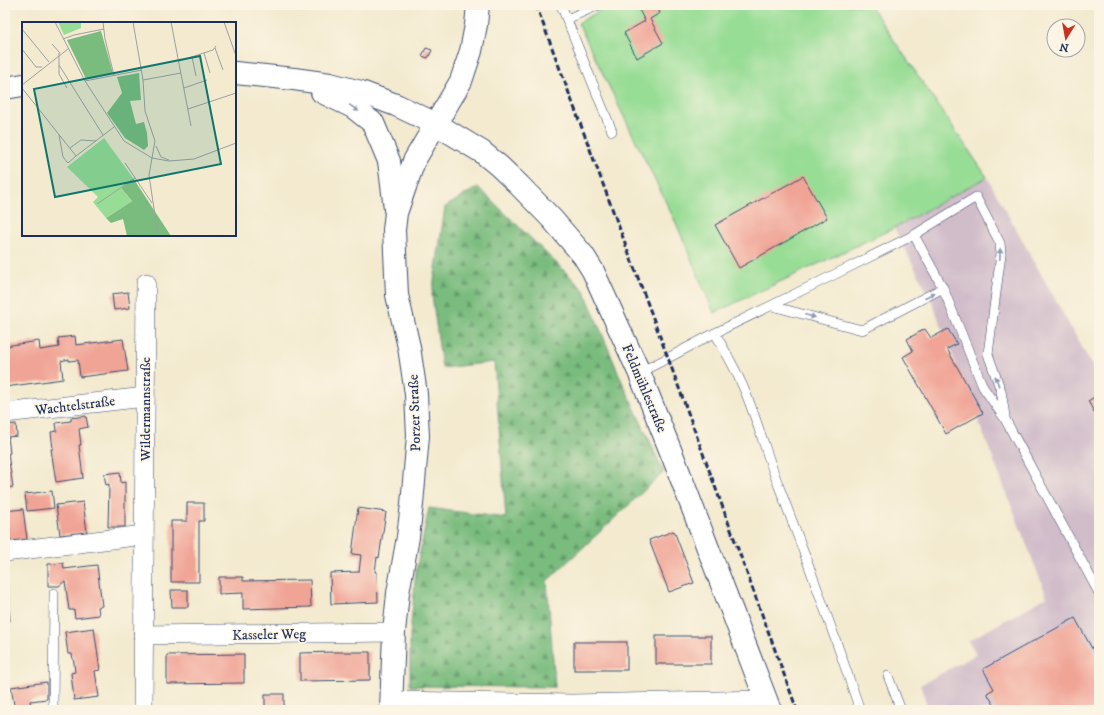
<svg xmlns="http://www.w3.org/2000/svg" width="1104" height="715" font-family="'IM FELL DW Pica',serif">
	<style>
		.industrial { fill: #d1bdca }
		.forest { fill: url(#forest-firs); stroke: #4a766e }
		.pitch { fill: #98dd95; stroke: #5a867a }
		.building { fill: #f0a496 }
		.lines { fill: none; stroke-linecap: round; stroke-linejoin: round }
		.lane-casing { stroke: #3b4b6f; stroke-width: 10 }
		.street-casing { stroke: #3b4b6f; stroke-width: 20 }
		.secondary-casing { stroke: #3b4b6f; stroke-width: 24 }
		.lane { stroke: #fff; stroke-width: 9 }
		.street { stroke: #fff; stroke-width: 19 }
		.secondary { stroke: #fff; stroke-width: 22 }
		.rail { stroke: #1b2f5e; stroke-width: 3; stroke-dasharray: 6 3; stroke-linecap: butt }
		.oneway { fill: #8d97ae }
		.labels { text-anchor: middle; stroke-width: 3.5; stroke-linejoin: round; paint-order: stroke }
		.street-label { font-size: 14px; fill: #1b2f5e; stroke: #fcf5e5 }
		.inset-road { fill: none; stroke: #9d9fa2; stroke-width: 1 }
		.view { fill: #0f766e; fill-opacity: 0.15; stroke: #0f766e; stroke-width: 2 }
		.inset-edge { fill: none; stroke: #1b2f5e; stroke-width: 2 }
	</style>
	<defs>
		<pattern id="forest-firs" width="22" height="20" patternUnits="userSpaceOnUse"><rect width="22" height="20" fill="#7abc7e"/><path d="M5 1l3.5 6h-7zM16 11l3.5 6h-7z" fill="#63996a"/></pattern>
	</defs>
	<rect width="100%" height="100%" fill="#fcf5e5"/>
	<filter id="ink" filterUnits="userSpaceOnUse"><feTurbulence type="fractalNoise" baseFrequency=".025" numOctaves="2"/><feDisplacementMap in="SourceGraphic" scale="8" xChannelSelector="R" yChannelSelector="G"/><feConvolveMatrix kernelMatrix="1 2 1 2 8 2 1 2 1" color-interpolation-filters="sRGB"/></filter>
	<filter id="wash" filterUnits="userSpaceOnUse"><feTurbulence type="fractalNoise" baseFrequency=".012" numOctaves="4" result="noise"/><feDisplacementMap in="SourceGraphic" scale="16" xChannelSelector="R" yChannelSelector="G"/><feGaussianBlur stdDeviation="0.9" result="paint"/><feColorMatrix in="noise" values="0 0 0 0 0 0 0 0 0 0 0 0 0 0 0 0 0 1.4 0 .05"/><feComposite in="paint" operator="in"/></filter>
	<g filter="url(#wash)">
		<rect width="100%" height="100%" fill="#f3eacf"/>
		<polygon class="industrial" points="987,177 1099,378 1099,710 929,710 920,685 977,654 968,641 1047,597 930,297 894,228"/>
		<polygon class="forest" points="478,187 584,290 620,377 664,472 547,581 555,687 410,686 410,635 416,571 429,508 506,518 494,362 442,368 432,295 445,207"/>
		<polygon class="pitch" points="610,5 870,5 987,177 894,228 714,313 676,223 578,23"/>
		<g id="blocks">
			<g class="building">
				<polygon points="643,5 656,5 660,13 650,19 663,43 637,58 624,33 645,21 638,8"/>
				<polygon points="426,48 432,50 428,58 422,56"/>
				<polygon points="803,176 827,218 739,268 715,225"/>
				<polygon points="128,292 130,308 114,310 112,294"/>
				<polygon points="925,329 931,338 948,329 957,344 947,349 983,413 946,434 903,357 913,351 907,339"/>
				<polygon points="75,336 76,345 123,339 128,371 80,377 78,360 69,361 69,359 61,361 63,379 5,387 5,346 39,341 40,350 59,347 58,338"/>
				<polygon points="1099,394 1099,421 1088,401"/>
				<polygon points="86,416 88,427 79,429 81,445 79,445 83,478 56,482 51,449 53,449 51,432 57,431 56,423 71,421 71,418"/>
				<polygon points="16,424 17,436 8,437 10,453 8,454 13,487 5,488 5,425"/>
				<polygon points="120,472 121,483 125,482 125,527 108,527 109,484 106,485 104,474"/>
				<polygon points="52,491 54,508 27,511 25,494"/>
				<polygon points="83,502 87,532 60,535 56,505"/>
				<polygon points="187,503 204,503 204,521 199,521 199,582 171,582 171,521 187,521"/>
				<polygon points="358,508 386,512 379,558 377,557 375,572 377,572 378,602 331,604 330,573 359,572 361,555 352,554"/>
				<polygon points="23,509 27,539 5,542 5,511"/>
				<polygon points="674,531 694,583 669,592 649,540"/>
				<polygon points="63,563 64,569 97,565 102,606 98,607 99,615 75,618 74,610 69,610 65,581 59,586 48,586 48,564"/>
				<polygon points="219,577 243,577 243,581 310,580 311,607 243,609 243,593 219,594"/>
				<polygon points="5,585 6,585 10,621 7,622 9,631 5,631"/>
				<polygon points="171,590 188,590 188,607 172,607"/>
				<polygon points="1075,618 1099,661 1099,710 997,710 987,693 994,689 983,669"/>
				<polygon points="94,628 100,670 95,671 99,697 74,700 71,673 75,672 74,663 72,654 68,654 65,632"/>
				<rect x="656" y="636" width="55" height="28"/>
				<rect x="574" y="642" width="53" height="28"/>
				<polygon points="5,643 6,643 8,663 5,663"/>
				<polygon points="334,652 370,652 370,680 300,681 300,653"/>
				<polygon points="244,654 244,683 167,684 167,655"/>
				<polygon points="47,682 47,699 30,701 31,709 15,710 11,687"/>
				<rect x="265" y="694" width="19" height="16"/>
			</g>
		</g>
	</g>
	<g filter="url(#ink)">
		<use href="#blocks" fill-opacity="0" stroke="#3b4b6f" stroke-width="1"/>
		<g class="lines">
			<g class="lane-casing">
				<g id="lane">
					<polyline points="561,5 612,131"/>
					<polyline points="567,19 599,5"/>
					<polyline points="914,235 976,197 1000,243 1001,254 988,354 1001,391 1005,416"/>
					<polyline points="772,306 862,330 943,288"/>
					<path d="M715 333C728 356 741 379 750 404 760 430 768 458 778 484 807 559 834 634 860 710"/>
					<path d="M639 372C665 361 689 346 715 333 781 301 848 268 914 235L943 288 983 387 1005 419 1099 593"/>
					<polyline points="888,676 901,710"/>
					<polyline points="53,710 54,593"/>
				</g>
			</g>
			<g class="street-casing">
				<g id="street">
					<polyline points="5,413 145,397"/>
					<polyline points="5,552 144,535"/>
					<polyline points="143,635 394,632"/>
					<polyline points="391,701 572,704 767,700"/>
					<polyline points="143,710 146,283"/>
				</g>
			</g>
			<g class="secondary-casing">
				<g id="secondary">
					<polyline points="235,73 294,79 330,84 361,92 396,105 436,124 482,152 499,166 519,185 552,219 583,255 593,271 639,372 675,462 770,710"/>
					<polyline points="5,88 23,85"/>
					<polyline points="322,92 353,107 373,123 389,161 395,209"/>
					<polyline points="391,710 394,632 398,593 408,537 412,504 418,436 416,394 409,347 397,295 394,230 396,213 414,161 461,81 471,51 476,25 478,5"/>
				</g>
			</g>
			<use href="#lane" class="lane"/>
			<use href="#street" class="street"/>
			<use href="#secondary" class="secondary"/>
			<polyline class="rail" points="536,5 668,358 797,710"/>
		</g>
		<defs><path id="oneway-solid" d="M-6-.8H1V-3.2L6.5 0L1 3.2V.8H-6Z"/></defs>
		<g class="oneway">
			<use href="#oneway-solid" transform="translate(354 108) rotate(35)"/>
			<use href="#oneway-solid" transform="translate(1000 254) rotate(-88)"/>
			<use href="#oneway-solid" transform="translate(930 295) rotate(-27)"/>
			<use href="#oneway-solid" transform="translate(810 316) rotate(15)"/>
			<use href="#oneway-solid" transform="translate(997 381) rotate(-110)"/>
		</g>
	</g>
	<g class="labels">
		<g class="street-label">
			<text transform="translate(645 388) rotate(67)" y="5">Feldmühlestraße</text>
			<text transform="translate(75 405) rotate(-7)" y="5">Wachtelstraße</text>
			<text transform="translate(145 409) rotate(-90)" y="5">Wildermannstraße</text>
			<text transform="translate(414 413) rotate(-92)" y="5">Porzer Straße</text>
			<text transform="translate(269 634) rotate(-1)" y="5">Kasseler Weg</text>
		</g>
	</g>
	<g transform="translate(22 22)">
		<rect width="214" height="214" fill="#f3eacf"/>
		<path d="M36 0H59V6L42 13Z" fill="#98dd95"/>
		<path d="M79 9 91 51 64 57 45 18ZM117 51 119 78 108 79 114 102 122 100 125 111 126 124 122 128 103 116 85 91 100 71 95 55ZM111 156 149 214H105L101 197 89 201 84 196 110 179 99 166Z" fill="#7abc7e"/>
		<path d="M82 116 111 156 99 166 110 179 84 196 71 180 76 175 45 145Z" fill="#98dd95"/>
		<path class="inset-road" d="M33 0 63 59 102 119 130 136 127 153 136 214M81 0 83 17 92 53M111 0 121 58 123 89 133 119 130 136 147 139 172 137 214 121M149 0 169 104M202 0 214 34M0 7 27 40M41 17 52 13 82 7M30 22 38 31M193 26 201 48M0 27 14 45H20M37 31V52L45 66M182 31 188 51M170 35 174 54M157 39 191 28 194 24M37 43 81 113M121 58 159 51M63 59 120 48M0 63 46 27M0 66 54 134 92 105M162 66 185 58M166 87 214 71M37 113 41 135 46 141 54 134M134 124 139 135 147 138M48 126 59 118 74 119M103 141 130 181M75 182 113 156"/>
		<path class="view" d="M178 34 199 142 33 175 12 67Z"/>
		<rect width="214" height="214" class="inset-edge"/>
	</g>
	<rect width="1104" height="715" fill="none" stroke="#fcf5e5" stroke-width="20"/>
	<g transform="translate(1066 38) rotate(191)"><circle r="19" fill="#fcf5e5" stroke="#a2a6af"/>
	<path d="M0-3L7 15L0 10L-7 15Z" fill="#c8321e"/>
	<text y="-6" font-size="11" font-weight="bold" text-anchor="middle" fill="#1b2f5e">N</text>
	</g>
</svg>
